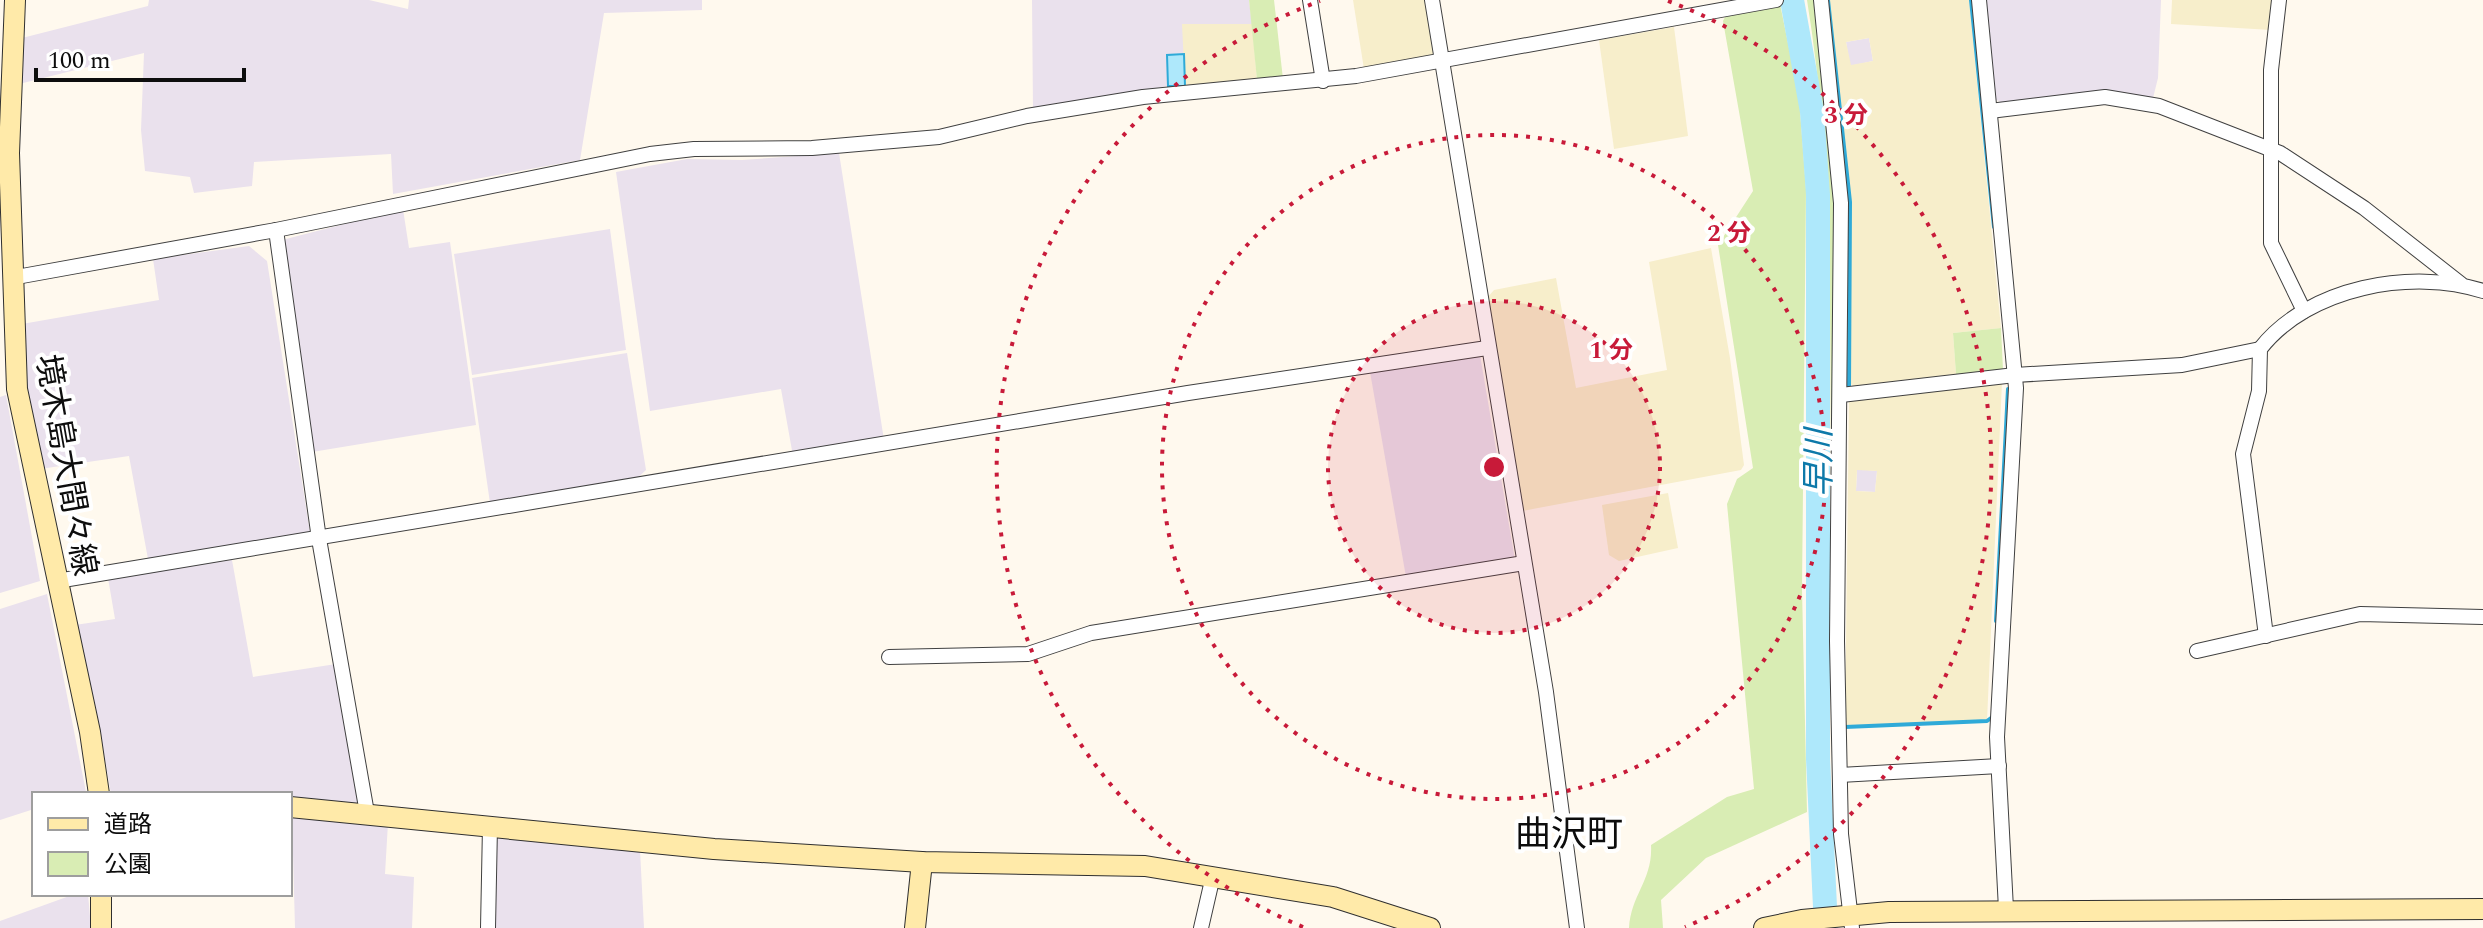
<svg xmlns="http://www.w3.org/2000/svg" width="2483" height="928" font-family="Spectral,'Noto Sans JP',serif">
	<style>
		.industrial { fill: #eae1ed }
		.farmland { fill: #f7eecb; fill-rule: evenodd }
		.green { fill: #d9edb4 }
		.water { fill: #aee8fb; stroke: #2faad8; stroke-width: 2 }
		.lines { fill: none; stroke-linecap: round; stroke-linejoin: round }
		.stream { stroke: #2faad8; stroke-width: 4 }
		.river { stroke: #aee8fb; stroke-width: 24 }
		.street-casing { stroke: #404040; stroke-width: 16 }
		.secondary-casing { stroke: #2f2f2f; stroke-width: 22 }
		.street { stroke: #fff; stroke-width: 14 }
		.secondary { stroke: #ffeaa9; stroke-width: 20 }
		.ring { fill: none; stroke: #c81a39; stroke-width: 4; stroke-dasharray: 4 8 }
		.labels { text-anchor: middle; stroke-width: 8; stroke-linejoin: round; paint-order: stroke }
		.street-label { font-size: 32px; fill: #0d0d0d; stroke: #fff }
		.water-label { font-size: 34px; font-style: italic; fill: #0d79a9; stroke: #fff }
		.quarter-label { font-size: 36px; fill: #0d0d0d; stroke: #fff }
		.centre { fill: #c81a39; stroke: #fff; stroke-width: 4 }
		.ring-label { font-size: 24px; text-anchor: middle; font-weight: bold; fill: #c81a39; stroke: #fff; stroke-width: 8; stroke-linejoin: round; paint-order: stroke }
	</style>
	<rect width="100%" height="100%" fill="#fff9ee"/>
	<g class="industrial">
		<polygon points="149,0 369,0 408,9 409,0 702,0 702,10 604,13 580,160 393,194 391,154 254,162 252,186 194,193 190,177 145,171 141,130 144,53 19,84 22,38 148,6"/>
		<polygon points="1032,0 1249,0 1252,24 1183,25 1184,54 1167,55 1168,86 1033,110"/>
		<polygon points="1985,0 2161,0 2158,78 2153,98 2108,91 2002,103 1995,99"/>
		<polygon points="1869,38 1873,61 1850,66 1846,42"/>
		<polygon points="839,153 884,440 793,456 781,389 650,411 616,172 687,159 742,160"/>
		<polygon points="403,209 409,248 450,242 476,425 312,452 282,240"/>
		<polygon points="610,229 626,350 472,375 454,254"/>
		<polygon points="249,246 267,261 310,532 148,559 129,456 40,469 26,391 22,324 159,300 153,259"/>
		<polygon points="627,353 646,470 631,484 490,503 472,378"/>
		<polygon points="1480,355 1515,560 1406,577 1370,372"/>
		<polygon points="6,395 40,581 0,593 0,397"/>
		<polygon points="1857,469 1877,471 1875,492 1856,491"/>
		<polygon points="232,560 253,677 336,664 358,804 290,800 290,794 111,794 100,730 75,625 115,619 108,578"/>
		<polygon points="47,594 86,792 34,794 34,809 0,820 0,609"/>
		<polygon points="292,816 388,823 385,874 414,877 412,928 295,928"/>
		<polygon points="496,832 640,850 644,928 494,928"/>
		<polygon points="75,894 88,894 91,928 0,928 0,921"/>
	</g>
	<g class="farmland">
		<polygon points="1353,0 1427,0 1435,50 1431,57 1364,69"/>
		<path d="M1828 0H1969L2001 328 1953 333 1956 374 1853 386 1850 383V202ZM1869 38 1873 61 1851 65 1846 42Z"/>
		<polygon points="2172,0 2275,0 2271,30 2171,24"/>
		<polygon points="1182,24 1252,24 1257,80 1185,86"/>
		<polygon points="1674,27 1688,136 1614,149 1599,40"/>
		<polygon points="1711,248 1730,358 1744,465 1741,470 1522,511 1487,298 1494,290 1556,278 1576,388 1667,370 1649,262"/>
		<path d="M2002 382 1987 721 1845 727 1849 402 1853 398ZM1857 470 1877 471 1875 492 1856 491Z"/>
		<polygon points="1668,493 1678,548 1619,561 1609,555 1602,505"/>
	</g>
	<g class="green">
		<polygon points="1249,0 1274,0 1283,79 1257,80"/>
		<path d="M1807 0H1817L1838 206 1837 480H1831C1830 319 1833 159 1807 0Z"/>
		<path d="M1780 4 1799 97 1806 189 1802 589 1807 812 1706 858 1661 900 1663 928H1629C1631 894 1653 880 1651 845L1727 797 1754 789 1727 504 1737 479 1753 468 1718 245 1753 191 1723 21 1725 17Z"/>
		<polygon points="2001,328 2003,370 1956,374 1953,333"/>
	</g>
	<polygon class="water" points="1184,54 1185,86 1168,86 1167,55"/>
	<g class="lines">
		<g class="stream">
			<polyline points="1828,0 1850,202 1849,387"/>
			<polyline points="1971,0 1994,227"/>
			<polyline points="1996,621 2008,389"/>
			<polyline points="1845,727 1987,721 1991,718"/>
			<polyline points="1818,759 1826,758"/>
		</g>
		<polyline class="river" points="1792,0 1812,112 1818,195 1818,759 1826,928"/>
		<g class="street-casing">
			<g id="street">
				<polyline points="1310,0 1323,81"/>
				<polyline points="1432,0 1546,692 1577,928"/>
				<polyline points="1821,0 1841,203 1837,641 1841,834 1852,928"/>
				<polyline points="1979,0 2016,388 1997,737 2006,909"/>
				<polyline points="2279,0 2271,70 2271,243 2304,311"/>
				<polyline points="1990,111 2105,97 2159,106 2280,153 2364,208 2461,284"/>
				<polyline points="276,230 319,539 367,813"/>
				<polyline points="11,278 276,230 650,154 694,149 812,148 939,137 1027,116 1143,97 1356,76 1776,0"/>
				<polyline points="1841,395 2015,375 2182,365 2260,349"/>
				<polyline points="57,581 1188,393 1487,348"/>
				<path d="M2266 636 2243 454 2259 391 2260 349C2308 287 2412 268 2483 291"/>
				<polyline points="2197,651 2360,614 2483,617"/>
				<polyline points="889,657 1028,654 1091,633 1524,563"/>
				<polyline points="1840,775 1999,766"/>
				<polyline points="488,928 490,826"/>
				<polyline points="1201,928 1213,876"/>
			</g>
		</g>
		<g class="secondary-casing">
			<g id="secondary">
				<polyline points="15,0 9,153 17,389 90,732 99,794"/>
				<polyline points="290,807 714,849 922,862 1145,866 1333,897 1430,928"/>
				<polyline points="101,894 101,928"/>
				<polyline points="915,928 922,862"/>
				<polyline points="1764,928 1802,920 1889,912 2483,909"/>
			</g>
		</g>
		<use href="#street" class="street"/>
		<use href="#secondary" class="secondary"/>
	</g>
	<circle cx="1494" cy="467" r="166" fill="#c81a39" fill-opacity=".12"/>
	<g class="ring">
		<circle cx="1494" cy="467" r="166"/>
		<circle cx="1494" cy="467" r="332"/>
		<path d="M1303 927A498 498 0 0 1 1320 1M1668 1A498 498 0 0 1 1685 927"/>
	</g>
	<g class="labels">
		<g class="street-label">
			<text transform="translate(67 465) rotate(80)" y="11">境木島大間々線</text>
		</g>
		<g class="water-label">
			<text transform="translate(1818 463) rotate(-90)" y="12">早川</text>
		</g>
		<g class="quarter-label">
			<text x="1569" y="846">曲沢町</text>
		</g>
	</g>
	<circle cx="1494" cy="467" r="12" class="centre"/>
	<g class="ring-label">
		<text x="1846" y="123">3 分</text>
		<text x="1729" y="241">2 分</text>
		<text x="1611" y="358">1 分</text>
	</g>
	<rect x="32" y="792" width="260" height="104" fill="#ffffff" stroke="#9e9e9e" stroke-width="2"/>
	<rect x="48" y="818" width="40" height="12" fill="#ffeaa9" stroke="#9e9e9e" stroke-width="2"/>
	<text x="104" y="832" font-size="24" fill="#0d0d0d">道路</text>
	<rect x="48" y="852" width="40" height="24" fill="#d9edb4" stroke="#9e9e9e" stroke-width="2"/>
	<text x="104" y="872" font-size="24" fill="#0d0d0d">公園</text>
	<path d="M36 68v12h208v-12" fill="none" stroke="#0d0d0d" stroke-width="4"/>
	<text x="48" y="68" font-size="24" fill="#0d0d0d" stroke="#ffffff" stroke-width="6" paint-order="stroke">100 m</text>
</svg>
